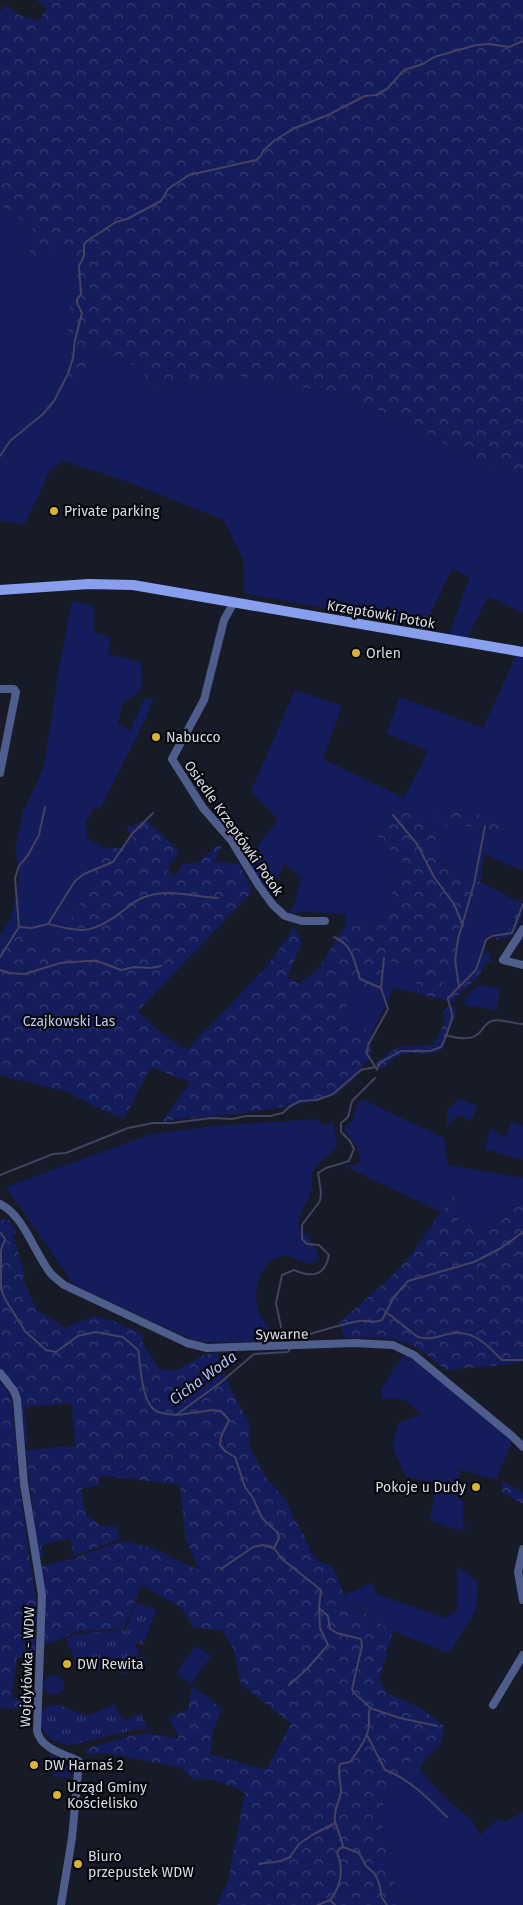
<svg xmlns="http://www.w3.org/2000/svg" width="523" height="1905" font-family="'Fira Sans',sans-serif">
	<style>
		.grass { fill: #141c5c }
		.forest { fill: url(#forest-crowns) }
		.park { fill: url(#park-tufts) }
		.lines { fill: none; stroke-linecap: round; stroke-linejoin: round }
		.stream { stroke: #434260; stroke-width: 2 }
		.minor { stroke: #4e5d8c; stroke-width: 8 }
		.major { stroke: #889fee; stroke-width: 10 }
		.poi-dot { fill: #dab333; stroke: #05060b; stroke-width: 2 }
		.labels { text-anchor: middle; stroke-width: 4.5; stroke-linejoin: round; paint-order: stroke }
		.poi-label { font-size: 14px; fill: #dadde6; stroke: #05060b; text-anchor: start }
		.street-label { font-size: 14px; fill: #dadde6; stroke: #05060b }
		.park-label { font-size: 14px; fill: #bccaf1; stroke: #05060b }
		.water-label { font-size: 15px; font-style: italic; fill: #b1c4ff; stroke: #05060b }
	</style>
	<defs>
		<pattern id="forest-crowns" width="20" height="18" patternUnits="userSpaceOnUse" patternTransform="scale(1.25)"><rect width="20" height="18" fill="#141c5c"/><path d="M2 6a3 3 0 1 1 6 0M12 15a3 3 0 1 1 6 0" fill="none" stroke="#363d73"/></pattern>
		<pattern id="park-tufts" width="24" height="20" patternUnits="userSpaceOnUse" patternTransform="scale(1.25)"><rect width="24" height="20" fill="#141c5c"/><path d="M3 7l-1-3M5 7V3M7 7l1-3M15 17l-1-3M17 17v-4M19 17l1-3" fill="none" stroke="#363d73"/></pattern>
	</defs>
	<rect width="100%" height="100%" fill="#171b27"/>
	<g class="grass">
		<polygon points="0,205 33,227 32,244 63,248 77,263 70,304 67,335 72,358 69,377 88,352 104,350 145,370 147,387 178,383 205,385 235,375 311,389 340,393 394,417 474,459 511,469 523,469 523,613 488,596 467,638 449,634 470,577 452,569 424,627 244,593 243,559 224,520 120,479 63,461 50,470 25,524 0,521"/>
		<polygon points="72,601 94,606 94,632 111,638 108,654 141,662 142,689 122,704 118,723 130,731 144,699 154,697 145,720 100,809 94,807 86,821 87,838 105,848 77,910 50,951 21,926 0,938 0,936 11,918 18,888 19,871 15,851 23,812 44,767 58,674"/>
		<path d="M516 656 523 657V871L484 854 480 882 519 902C513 912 516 920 507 930L497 931 496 934 490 935 486 941 483 953 478 954 468 981 449 998 448 1001 434 998 450 972 456 952 458 931 480 882 466 874 441 864 389 822 372 831 403 862 385 915 379 926H345V914L304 912 289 914 295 903 301 877 285 864 268 894 247 860 278 820 251 791 295 690 342 706 323 759 404 798 428 751 386 733 400 697 483 728Z"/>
		<polygon points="373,960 385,960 415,968 417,993 394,988 372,1032 345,1022 347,1004 353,985 381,992"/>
		<polygon points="478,985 500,988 497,1010 468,1006 464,1003 465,997"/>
		<polygon points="460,1099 477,1106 471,1121 458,1115 447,1126 447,1110"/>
		<path d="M364 1100 444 1138 448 1165 523 1178V1202L501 1218 486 1224 457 1230 454 1197 450 1203 441 1212 344 1166 356 1165 360 1161C360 1148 352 1140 344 1130L346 1126 352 1121 358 1102Z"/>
		<path d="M315 1119 324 1125 332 1122C345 1159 329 1147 313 1171 310 1176 312 1181 312 1186 310 1201 299 1209 299 1227 304 1233 322 1251 318 1259 313 1271 294 1256 286 1256 269 1256 260 1272 257 1287 255 1295 256 1306 260 1314 263 1321 271 1328 275 1336L272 1342H200L170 1330 73 1284 6 1187 151 1134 213 1126Z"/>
		<polygon points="511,1121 523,1126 523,1160 485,1149 490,1129 506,1137"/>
		<path d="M402 1356 410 1357 431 1373 512 1441 496 1480 460 1470 459 1500 463 1501V1524L467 1531 459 1528 458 1531 430 1520 437 1483 406 1477 392 1446 399 1423 421 1414C407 1399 402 1398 382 1399L381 1391 383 1386Z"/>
		<polygon points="457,1567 477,1581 478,1584 476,1610 450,1651 447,1653 381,1626 361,1609 348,1604 345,1595 372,1583 377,1594 445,1618 457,1610"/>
		<polygon points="196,1646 211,1656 191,1684 176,1674"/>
		<circle cx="54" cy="1685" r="10"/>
		<path d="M419 1769 443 1796 471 1820 480 1835 498 1819 506 1822 523 1811V1905H402C394 1885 382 1841 382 1820 381 1811 384 1801 385 1792Z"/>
	</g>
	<g class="forest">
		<polygon points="36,0 523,0 523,469 511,469 474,459 394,417 340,393 311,389 235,375 205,385 178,383 146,387 144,370 104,350 88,352 86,375 69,377 72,358 67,335 70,304 77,263 63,248 29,257 33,227 0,205 0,12 5,5 19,15 39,21 47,8"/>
		<path d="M437 808 474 813 508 825 507 834 491 838C479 827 467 822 450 828L435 819Z"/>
		<polygon points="408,810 439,841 441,865 466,874 480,882 458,931 456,952 450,972 434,998 417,993 415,968 385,960 373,960 384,973 382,992 353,986 347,1004 345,1022 372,1032 370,1057 354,1079 336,1095 306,1103 239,1114 176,1119 161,1123 190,1082 151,1067 124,1118 102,1110 67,1092 0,1075 0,938 21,926 50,951 77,910 105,848 124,848 131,837 126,828 146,820 179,851 167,870 175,877 183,864 197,863 218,845 222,846 214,862 240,864 252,892 138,1011 161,1033 187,1050 268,965 288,937 293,925 302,942 287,977 299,984 318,969 345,926 379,925 385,915 403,862 372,831"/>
		<path d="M522 896C523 910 521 923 512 936L496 940 497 931 507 930 514 922 515 908Z"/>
		<polygon points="489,952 491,961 485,963 479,976 458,995 454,1002 448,1003 449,998 467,982 460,981 462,974 472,968 478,954"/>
		<path d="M452 1005 455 1007 456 1012 443 1048C430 1059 420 1050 405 1054 396 1055 388 1064 381 1069L374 1064 398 1047 433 1045 445 1022 443 1010Z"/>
		<path d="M454 1196 465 1207 456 1223 457 1230 486 1224 501 1218 523 1202V1361L504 1365 446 1370C436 1362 426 1353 415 1347 393 1335 370 1337 346 1338L339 1323 392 1276 408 1259 441 1212 450 1203Z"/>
		<path d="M0 1219 9 1220 16 1232 13 1236 25 1274 23 1280 37 1310 65 1328 94 1316 116 1322 143 1334 142 1341 158 1368 174 1371 204 1355 217 1352 229 1386 249 1423V1445L266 1478 286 1500 294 1519 303 1533 311 1552 320 1562 333 1567 348 1604C365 1611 377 1624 393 1631L379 1680 386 1692 425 1711 444 1726V1732L438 1748 426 1758 419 1769 385 1792C384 1801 381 1811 382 1820 382 1841 394 1885 402 1905H217L228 1881 245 1792 215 1780 192 1779 181 1768 107 1753 87 1754 85 1749 130 1736 146 1733 179 1739 169 1717 188 1710 192 1686 222 1709 213 1730 210 1754 266 1770 291 1724 241 1684 233 1648 223 1631 193 1627 182 1608 141 1585 124 1629 77 1631 54 1642 43 1644 45 1595 41 1566 75 1558 122 1541 153 1548 198 1570 185 1536 180 1485 100 1475 98 1485 81 1489 86 1515 101 1526 117 1527 120 1539 74 1556 70 1538 41 1545 44 1556 40 1557 36 1539 26 1450 75 1446 72 1403 24 1407 28 1443 26 1444 19 1395 15 1386 0 1368Z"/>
		<polygon points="0,1381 10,1395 12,1401 20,1491 35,1594 37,1621 34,1657 17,1657 12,1697 30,1699 30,1710 0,1708"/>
		<polygon points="502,1481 523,1492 523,1504 502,1492"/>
	</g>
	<g class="park">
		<polygon points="135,1602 156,1610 143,1645 136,1642 135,1645 139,1652 138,1659 144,1658 146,1664 121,1675 116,1662 99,1670 75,1660 66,1638 75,1634 126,1630"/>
		<path d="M56 1704 87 1716 115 1704 120 1717H123L124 1721 141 1713 147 1729H137L71 1745C51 1744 33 1728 44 1708Z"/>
		<path d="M50 1754C63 1759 72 1763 70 1778L52 1776Z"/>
	</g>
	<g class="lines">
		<g class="stream">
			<polyline points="0,456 10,441 43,414 54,401 68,374 73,358 75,340 82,313 77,303 77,299 81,294 79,266 84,256 84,244 87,241 116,222 127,219 161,201 168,189 189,175 256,160 261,156 263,151 275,140 295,128 328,115 365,96 376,95 387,89 404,70 423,64 434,57 476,45 489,44 509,47 523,41"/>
			<polyline points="393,815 417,844 434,877 454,904 463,926"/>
			<path d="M48 924C82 932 90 935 120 913 127 908 134 901 142 898 167 887 193 897 218 898"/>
			<polyline points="19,927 15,878 19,866 28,855 39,835 45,807"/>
			<path d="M334 937C353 945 354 961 360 979L381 988"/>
			<polyline points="0,957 19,927 32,928 48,924 75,881 84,874 113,862 132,834 153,813"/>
			<polyline points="0,970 8,973 25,974 60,963 86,961 97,961 121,970 134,967 151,968 161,966"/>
			<polyline points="459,987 455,960 458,939 474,884 485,826"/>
			<path d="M445 1035C456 1038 473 1042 481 1031 484 1027 487 1022 492 1021 502 1018 513 1024 523 1024"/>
			<polyline points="376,1068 367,1054 368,1045 388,1009 381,988 384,958"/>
			<path d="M377 1070 378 1066 383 1061 401 1051H430L441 1047C444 1042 453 1019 452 1015 452 1009 448 1005 448 998L476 970 486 940 492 936 512 933 523 904"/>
			<polyline points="0,1175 53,1154 66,1153 128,1128 153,1123 172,1123 212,1118 232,1119 246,1116 270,1116 283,1113 289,1107 300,1101 317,1100 333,1094 361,1070 375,1067"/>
			<path d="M0 1232 5 1239 1 1250V1289L5 1299 25 1331 46 1350 56 1352 78 1336 95 1332 123 1337 138 1350C141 1366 141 1402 156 1411 162 1414 169 1414 176 1415L220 1383 254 1354 288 1352 290 1349"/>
			<path d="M387 1313C394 1317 414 1335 418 1337 430 1341 441 1335 453 1333 474 1330 488 1346 502 1360H523"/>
			<path d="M281 1327 276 1303 282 1275 294 1270C312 1278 325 1276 329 1255L319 1245 307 1244 302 1239V1225L320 1201 321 1192 318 1173 326 1168 349 1161 354 1149 350 1141 341 1132V1123L348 1117 352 1101 375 1078"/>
			<polyline points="290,1333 297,1338"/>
			<path d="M294 1343 297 1338C317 1332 338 1325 359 1321 368 1320 372 1324 382 1320L394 1297 408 1281 474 1262 501 1248 523 1232"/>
			<path d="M177 1415 213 1410 222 1412 229 1420 221 1437 220 1445 225 1451 235 1457 245 1487 253 1498 262 1518 278 1533 279 1538 274 1548 282 1559 321 1590 319 1608 328 1616 330 1629 337 1633 361 1639 362 1646 352 1689C355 1697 365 1700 370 1708 368 1714 369 1718 369 1724 369 1737 357 1752 350 1762L340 1764C337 1774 341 1781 341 1791 340 1802 333 1810 335 1821 337 1830 342 1838 343 1847L339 1849 337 1853C344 1869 341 1887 330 1900L335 1905"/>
			<polyline points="221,1569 253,1547 263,1545 273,1548"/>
			<polyline points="289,1685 306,1670 328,1645 320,1628 319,1608"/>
			<polyline points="370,1708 400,1718 437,1726"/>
			<path d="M367 1735 385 1770C408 1778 429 1799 447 1817"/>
			<polyline points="343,1847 359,1853 366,1866 375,1874 379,1883 382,1898 387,1905"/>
			<polyline points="259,1864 281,1861 290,1857 299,1844 312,1835 335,1823"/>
			<polyline points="318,1905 330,1900"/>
		</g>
		<g class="minor">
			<polyline points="234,602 224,620 204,700 172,759 203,808 231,840 259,886 273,905 285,916 302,921 325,921"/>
			<polyline points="0,689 14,689 16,692 0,773"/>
			<polyline points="523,929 503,960 523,965"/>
			<path d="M0 1204C24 1215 35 1255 52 1275 56 1278 60 1282 64 1285L187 1343 207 1348 355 1343 393 1345 414 1355 512 1436 523 1447"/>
			<path d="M0 1373 14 1391 17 1399 24 1484 42 1595 37 1731C41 1749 64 1754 79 1761L72 1838 61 1905"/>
			<polyline points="523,1549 518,1572 523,1600"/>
			<polyline points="493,1705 523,1655"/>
		</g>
		<polyline class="major" points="0,590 89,584 133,585 523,652"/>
	</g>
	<g class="poi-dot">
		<circle cx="54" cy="511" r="5"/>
		<circle cx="356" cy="653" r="5"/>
		<circle cx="156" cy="737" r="5"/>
		<circle cx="476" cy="1487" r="5"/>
		<circle cx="67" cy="1664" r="5"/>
		<circle cx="34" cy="1765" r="5"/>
		<circle cx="57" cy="1795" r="5"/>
		<circle cx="78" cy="1864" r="5"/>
	</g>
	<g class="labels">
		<g class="poi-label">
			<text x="64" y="516">Private parking</text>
			<text x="366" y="658">Orlen</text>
			<text x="166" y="742">Nabucco</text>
			<text x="466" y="1492" text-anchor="end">Pokoje u Dudy</text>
			<text x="77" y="1669">DW Rewita</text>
			<text x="44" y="1770">DW Harnaś 2</text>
			<text x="67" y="1792">Urząd Gminy<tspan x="67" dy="16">Kościelisko</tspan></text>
			<text x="88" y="1861">Biuro<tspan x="88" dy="16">przepustek WDW</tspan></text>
		</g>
		<g class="street-label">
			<text transform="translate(381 614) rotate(10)" y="5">Krzeptówki Potok</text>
			<text transform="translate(234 828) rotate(55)" y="5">Osiedle Krzeptówki Potok</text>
			<text transform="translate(282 1334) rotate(-1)" y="5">Sywarne</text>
			<text transform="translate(27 1667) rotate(-88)" y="5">Wojdyłówka - WDW</text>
		</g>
		<g class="park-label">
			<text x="69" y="1026">Czajkowski Las</text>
		</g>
		<g class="water-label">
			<text transform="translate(203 1378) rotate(-36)" y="5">Cicha Woda</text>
		</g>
	</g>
</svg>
